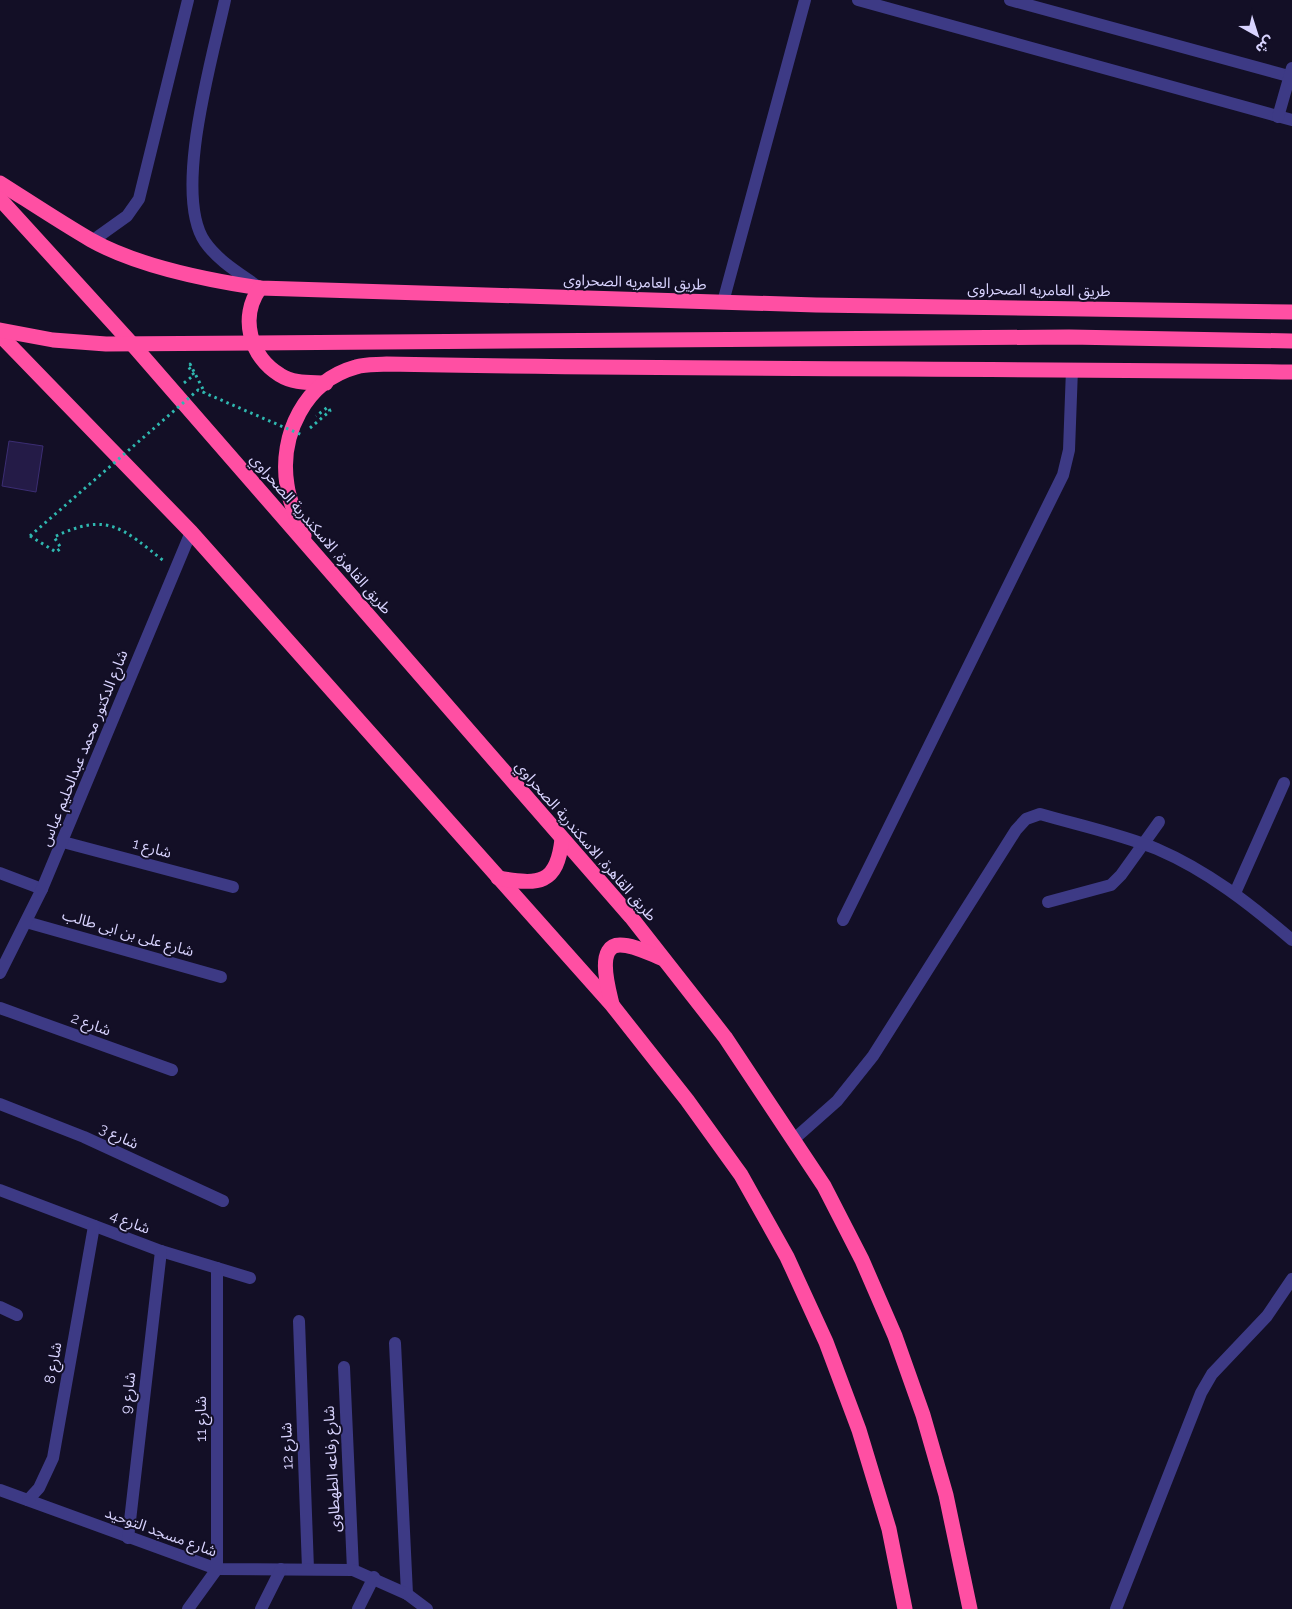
<svg xmlns="http://www.w3.org/2000/svg" width="1292" height="1609" font-family="Raleway,'Noto Sans Arabic',sans-serif">
	<style>
		.building { fill: #241b47; stroke: #3b2d73 }
		.lines { fill: none; stroke-linecap: round; stroke-linejoin: round }
		.path { stroke: #2fb8b0; stroke-width: 3; stroke-dasharray: 2.5 4; stroke-linecap: butt }
		.minor { stroke: #3d3a85; stroke-width: 12 }
		.highway { stroke: #ff4fa3; stroke-width: 15 }
		.path-bridge { stroke: #2fb8b0; stroke-width: 3; stroke-dasharray: 2.5 4; stroke-linecap: butt }
		.highway-bridge { stroke: #ff4fa3; stroke-width: 15 }
		.labels { text-anchor: middle; stroke-width: 4; stroke-linejoin: round; paint-order: stroke }
		.street-label { font-size: 15px; fill: #d9d4ff; stroke: #130f26 }
	</style>
	<rect width="100%" height="100%" fill="#130f26"/>
	<polygon class="building" points="9,441 43,446 36,492 2,486"/>
	<g class="lines">
		<g class="path">
			<polyline points="184,383 194,375 188,366 190,364 205,393"/>
			<polyline points="310,428 330,411 328,407 316,416"/>
			<path d="M30 536 56 552 61 548 54 537C108 511 122 528 165 562"/>
		</g>
		<g class="minor">
			<path d="M225 0C213 56 172 194 205 242 219 262 241 274 260 288"/>
			<polyline points="858,0 1292,120"/>
			<polyline points="1010,0 1292,77"/>
			<polyline points="1278,117 1292,68"/>
			<polyline points="92,241 127,216 139,199 188,0"/>
			<polyline points="723,302 805,0"/>
			<polyline points="63,842 233,887"/>
			<polyline points="0,873 42,889"/>
			<polyline points="1235,893 1284,783"/>
			<polyline points="1048,902 1111,885 1121,875 1159,822"/>
			<polyline points="843,920 1063,475 1069,450 1072,369"/>
			<polyline points="26,922 221,977"/>
			<polyline points="0,973 42,889 191,532"/>
			<polyline points="0,1008 172,1070"/>
			<polyline points="0,1104 84,1137 223,1201"/>
			<path d="M793 1140 837 1101 873 1056 1016 830 1026 819 1040 814C1078 825 1120 834 1157 849 1208 871 1250 904 1292 940"/>
			<polyline points="0,1190 161,1251 250,1278"/>
			<polyline points="0,1307 17,1315"/>
			<polyline points="299,1321 308,1569"/>
			<polyline points="395,1343 407,1594"/>
			<polyline points="344,1367 353,1570"/>
			<polyline points="0,1490 217,1569 353,1570 407,1594 427,1609"/>
			<polyline points="28,1500 39,1488 53,1458 94,1226"/>
			<polyline points="128,1538 161,1251"/>
			<polyline points="188,1609 217,1569 217,1268"/>
			<polyline points="261,1609 281,1569"/>
			<polyline points="358,1609 374,1577"/>
			<polyline points="1116,1609 1201,1393 1212,1374 1267,1316 1292,1279"/>
		</g>
		<g class="highway">
			<path d="M0 183C30 202 60 222 91 240 139 267 206 280 260 288L816 305 1292 312"/>
			<polyline points="0,199 133,345 631,917 725,1037 824,1186 862,1260 895,1336 923,1415 946,1495 970,1609"/>
			<path d="M260 288C239 317 250 357 280 375 294 384 311 382 326 383"/>
			<polyline points="0,335 191,532 612,1005 687,1100 741,1175 787,1257 826,1342 859,1430 889,1529 905,1609"/>
			<path d="M304 536C298 520 289 502 287 485 279 435 305 381 356 367 366 364 377 365 387 364 689 370 990 368 1292 372"/>
			<path d="M498 878C539 885 557 885 562 839"/>
			<path d="M612 1004C609 991 595 945 620 945 634 945 648 953 661 958"/>
		</g>
		<polyline class="path-bridge" points="30,536 198,390 302,435"/>
		<polyline class="highway-bridge" points="0,330 53,340 106,344 1069,337 1292,341"/>
	</g>
	<g class="labels">
		<g class="street-label">
			<text transform="translate(635 282) rotate(2)" y="5">طريق العامريه الصحراوى</text>
			<text transform="translate(1039 290) rotate(1)" y="5">طريق العامريه الصحراوى</text>
			<text transform="translate(321 534) rotate(49)" y="5">طريق القاهرة, الاسكندرية الصحراوي</text>
			<text transform="translate(84 748) rotate(-68)" y="5">شارع الدكتور محمد عبدالحليم عباس</text>
			<text transform="translate(586 841) rotate(49)" y="5">طريق القاهرة, الاسكندرية الصحراوي</text>
			<text transform="translate(152 848) rotate(15)" y="5">شارع 1</text>
			<text transform="translate(128 933) rotate(16)" y="5">شارع على بن ابى طالب</text>
			<text transform="translate(91 1024) rotate(20)" y="5">شارع 2</text>
			<text transform="translate(119 1136) rotate(25)" y="5">شارع 3</text>
			<text transform="translate(130 1222) rotate(21)" y="5">شارع 4</text>
			<text transform="translate(53 1363) rotate(-80)" y="5">شارع 8</text>
			<text transform="translate(128 1393) rotate(-83)" y="5">شارع 9</text>
			<text transform="translate(201 1419) rotate(-90)" y="5">شارع 11</text>
			<text transform="translate(287 1446) rotate(-92)" y="5">شارع 12</text>
			<text transform="translate(332 1469) rotate(-93)" y="5">شارع رفاعه الطهطاوى</text>
			<text transform="translate(161 1532) rotate(20)" y="5">شارع مسجد التوحيد</text>
		</g>
	</g>
	<g transform="translate(1257 35) rotate(141)" stroke="#130f26" stroke-width="4" paint-order="stroke">
	<path d="M0-4L9 19L0 12L-9 19Z" fill="#d9d4ff"/>
	<text y="-8" font-size="14" font-weight="bold" text-anchor="middle" fill="#d9d4ff">ش</text>
	</g>
</svg>
